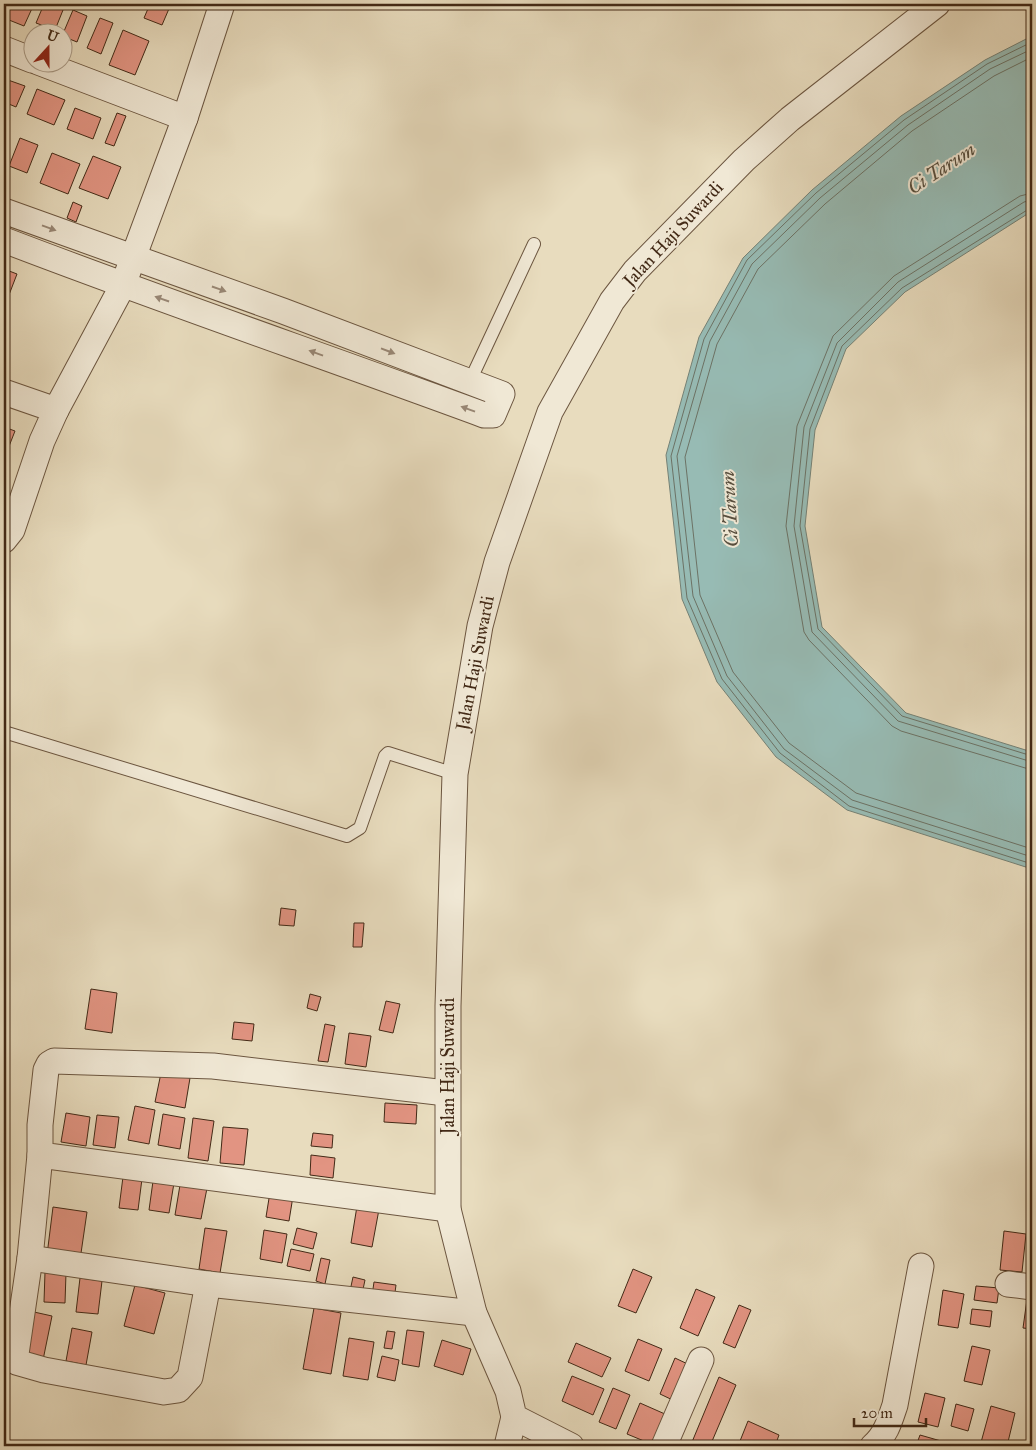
<svg xmlns="http://www.w3.org/2000/svg" width="1036" height="1450" font-family="'IM FELL Great Primer',serif">
	<style>
		.water { fill: #97bbb4; stroke: #758175 }
		.lines { fill: none; stroke-linecap: round; stroke-linejoin: round }
		.shore { stroke: #6c7265; stroke-width: 1 }
		.building { fill: #e29482; stroke: #422916 }
		.lane-casing { stroke: #6c5640; stroke-width: 14 }
		.street-casing { stroke: #6c5640; stroke-width: 27 }
		.lane { stroke: #f0e8d5; stroke-width: 12 }
		.street { stroke: #f0e8d5; stroke-width: 25 }
		.oneway { fill: #998876 }
		.labels { text-anchor: middle; stroke-width: 4; stroke-linejoin: round; paint-order: stroke }
		.street-label { font-size: 18px; fill: #422916; stroke: #f0e8d5 }
		.water-label { font-size: 19px; font-style: italic; fill: #574e3e; stroke: #f0e8d5 }
	</style>
	<rect width="100%" height="100%" fill="#e8dcbe"/>
	<filter id="stains"><feTurbulence type="fractalNoise" baseFrequency=".004" numOctaves="4"/><feColorMatrix values="0 0 0 0 .2 0 0 0 0 .09 0 0 0 0 .02 0 0 0 .5 -.17"/></filter>
	<radialGradient id="worn" r=".72"><stop offset=".6" stop-color="#630" stop-opacity="0"/><stop offset="1" stop-color="#630" stop-opacity=".3"/></radialGradient>
	<polygon class="water" points="1032,36 1032,211 905,292 846,349 815,430 805,526 822,627 906,713 1032,752 1032,869 847,810 776,757 717,682 682,599 666,455 699,337 743,258 812,190 901,116 985,60"/>
	<g class="lines">
		<g class="shore">
			<polyline points="1032,42 987,64 904,120 816,193 747,260 704,339 671,456 687,598 722,679 780,753 849,806 1032,864"/>
			<polyline points="1032,49 990,69 908,125 820,198 752,264 710,341 677,456 693,596 727,676 784,749 852,800 1032,857"/>
			<polyline points="1032,57 994,76 912,131 825,204 758,269 717,344 685,457 700,595 733,672 789,743 856,793 1032,849"/>
			<polyline points="1032,193 1020,196 894,276 833,336 797,426 786,526 804,632 809,640 892,726 901,731 1032,770"/>
			<polyline points="1032,200 1024,202 898,282 837,343 804,427 794,526 812,632 898,721 1032,762"/>
			<polyline points="1032,207 902,288 842,346 810,429 800,526 818,629 902,716 1032,756"/>
		</g>
	</g>
	<g class="building">
		<polygon points="10,4 34,4 24,26 4,18"/>
		<polygon points="44,4 65,5 55,30 36,23"/>
		<polygon points="150,4 171,4 162,25 144,18"/>
		<polygon points="73,10 87,16 77,42 62,36"/>
		<polygon points="100,18 113,23 101,54 87,48"/>
		<polygon points="123,30 149,41 135,75 109,65"/>
		<polygon points="8,80 25,86 16,107 4,102 4,91"/>
		<polygon points="37,89 65,100 54,125 27,114"/>
		<polygon points="75,108 101,118 93,139 67,129"/>
		<polygon points="117,113 126,116 114,146 105,143"/>
		<polygon points="20,138 38,145 27,173 9,166"/>
		<polygon points="52,153 80,164 68,194 40,183"/>
		<polygon points="93,156 121,167 108,199 79,188"/>
		<polygon points="73,202 82,206 76,222 67,218"/>
		<polygon points="4,269 17,274 7,300 4,299"/>
		<polygon points="4,427 15,431 4,459"/>
		<polygon points="281,908 296,910 294,926 279,925"/>
		<polygon points="354,923 364,923 362,947 353,947"/>
		<polygon points="91,989 117,993 112,1033 85,1029"/>
		<polygon points="310,994 321,997 317,1011 307,1008"/>
		<polygon points="386,1001 400,1004 393,1033 379,1030"/>
		<polygon points="234,1022 254,1024 252,1041 232,1039"/>
		<polygon points="325,1024 335,1026 328,1062 318,1061"/>
		<polygon points="349,1033 371,1036 366,1067 345,1064"/>
		<polygon points="161,1073 190,1078 185,1108 155,1102"/>
		<polygon points="385,1103 417,1105 416,1124 384,1122"/>
		<polygon points="135,1106 155,1110 149,1144 128,1140"/>
		<polygon points="66,1113 90,1117 86,1146 61,1142"/>
		<polygon points="163,1114 185,1118 180,1149 158,1145"/>
		<polygon points="97,1115 119,1117 115,1148 93,1145"/>
		<polygon points="193,1118 214,1121 208,1161 188,1158"/>
		<polygon points="223,1127 248,1129 244,1165 220,1163"/>
		<polygon points="313,1133 333,1135 332,1148 311,1146"/>
		<polygon points="311,1155 335,1158 333,1178 310,1175"/>
		<polygon points="124,1169 143,1171 138,1210 119,1208"/>
		<polygon points="154,1174 175,1177 169,1213 149,1210"/>
		<polygon points="181,1179 208,1183 201,1219 175,1215"/>
		<polygon points="271,1186 294,1190 289,1221 266,1217"/>
		<polygon points="358,1200 380,1204 372,1247 351,1243"/>
		<polygon points="53,1207 87,1212 80,1260 47,1255"/>
		<polygon points="205,1228 227,1231 220,1273 199,1269"/>
		<polygon points="297,1228 317,1233 313,1249 293,1244"/>
		<polygon points="264,1230 287,1234 282,1263 260,1259"/>
		<polygon points="1004,1231 1026,1234 1022,1272 1000,1270"/>
		<polygon points="291,1249 314,1254 310,1271 287,1266"/>
		<polygon points="321,1258 330,1260 325,1284 316,1281"/>
		<polygon points="633,1269 652,1277 636,1313 618,1306"/>
		<polygon points="45,1272 66,1273 65,1303 44,1302"/>
		<polygon points="353,1277 365,1280 362,1294 350,1291"/>
		<polygon points="80,1278 102,1281 98,1314 76,1312"/>
		<polygon points="374,1282 396,1285 394,1300 372,1296"/>
		<polygon points="135,1285 165,1293 154,1334 124,1326"/>
		<polygon points="976,1286 999,1288 997,1303 974,1300"/>
		<polygon points="696,1289 715,1297 698,1336 680,1328"/>
		<polygon points="943,1290 964,1294 958,1328 938,1325"/>
		<polygon points="1028,1292 1032,1293 1032,1329 1023,1328"/>
		<polygon points="739,1305 751,1310 735,1348 723,1343"/>
		<polygon points="314,1308 341,1313 331,1374 303,1369"/>
		<polygon points="972,1309 992,1311 990,1327 970,1324"/>
		<polygon points="34,1312 52,1316 43,1360 25,1357"/>
		<polygon points="72,1328 92,1332 86,1365 66,1361"/>
		<polygon points="407,1330 424,1332 419,1367 402,1364"/>
		<polygon points="387,1331 395,1332 392,1349 384,1348"/>
		<polygon points="349,1338 374,1342 368,1380 343,1376"/>
		<polygon points="638,1339 662,1349 649,1381 625,1371"/>
		<polygon points="442,1340 471,1349 463,1375 434,1366"/>
		<polygon points="576,1343 611,1358 602,1377 568,1362"/>
		<polygon points="972,1346 990,1350 982,1385 964,1381"/>
		<polygon points="382,1356 399,1360 395,1381 377,1377"/>
		<polygon points="675,1358 694,1367 679,1403 660,1394"/>
		<polygon points="572,1376 604,1389 593,1415 562,1401"/>
		<polygon points="719,1377 736,1385 710,1446 701,1446 692,1442"/>
		<polygon points="613,1388 630,1395 616,1429 599,1422"/>
		<polygon points="925,1393 945,1398 938,1427 918,1422"/>
		<polygon points="640,1403 674,1418 656,1446 627,1434"/>
		<polygon points="956,1404 974,1409 968,1431 951,1426"/>
		<polygon points="991,1406 1015,1413 1007,1446 980,1446"/>
		<polygon points="748,1421 779,1435 775,1446 738,1446"/>
		<polygon points="920,1435 941,1441 939,1446 916,1446"/>
	</g>
	<g class="lines">
		<g class="lane-casing">
			<g id="lane">
				<polyline points="470,381 534,244"/>
				<polyline points="4,732 347,836 360,828 385,756 388,753 455,774"/>
			</g>
		</g>
		<g class="street-casing">
			<g id="street">
				<polyline points="4,49 32,60"/>
				<polyline points="38,62 185,118"/>
				<path d="M4 211 283 311 502 394 493 415H484C324 356 163 301 4 240"/>
				<polyline points="4,392 56,410 42,441 12,530 4,540"/>
				<polyline points="56,410 123,285 185,118 222,4"/>
				<polyline points="446,1093 213,1066 54,1061 49,1064 46,1070 40,1125 40,1155 448,1209"/>
				<polyline points="40,1155 30,1258 16,1354 16,1362 44,1370 164,1392 178,1390 190,1377 208,1284"/>
				<polyline points="30,1258 208,1284 474,1313"/>
				<polyline points="1008,1284 1032,1287"/>
				<polyline points="507,1446 514,1417"/>
				<polyline points="571,1446 514,1417 508,1391 474,1313 448,1209 448,1006 455,774 480,626 497,562 550,412 612,301 635,271 744,160 790,119 937,4"/>
				<polyline points="664,1446 701,1360"/>
				<path d="M873 1446C886 1435 890 1420 895 1405L921 1266"/>
			</g>
		</g>
		<use href="#lane" class="lane"/>
		<use href="#street" class="street"/>
	</g>
	<defs><path id="oneway-solid" d="M-6-.8H1V-3.2L6.5 0L1 3.2V.8H-6Z" transform="scale(1.25)"/></defs>
	<g class="oneway">
		<use href="#oneway-solid" transform="translate(49 228) rotate(20)"/>
		<use href="#oneway-solid" transform="translate(219 289) rotate(19)"/>
		<use href="#oneway-solid" transform="translate(162 299) rotate(-161)"/>
		<use href="#oneway-solid" transform="translate(388 351) rotate(21)"/>
		<use href="#oneway-solid" transform="translate(316 353) rotate(-160)"/>
		<use href="#oneway-solid" transform="translate(468 409) rotate(-160)"/>
	</g>
	<g class="labels">
		<g class="street-label">
			<text transform="translate(673 234) rotate(-47)" y="6">Jalan Haji Suwardi</text>
			<text transform="translate(475 663) rotate(-79)" y="6">Jalan Haji Suwardi</text>
			<text transform="translate(448 1066) rotate(-90)" y="6">Jalan Haji Suwardi</text>
		</g>
		<g class="water-label">
			<text transform="translate(941 168) rotate(-33)" y="7">Ci Tarum</text>
			<text transform="translate(729 509) rotate(-93)" y="7">Ci Tarum</text>
		</g>
	</g>
	<rect width="1036" height="1450" fill="none" stroke="#e8dcbe" stroke-width="20"/>
	<rect x="5" y="5" width="1026" height="1440" fill="none" stroke="#422916" stroke-width="2.5"/>
	<rect x="10" y="10" width="1016" height="1430" fill="none" stroke="#422916"/>
	<g transform="translate(48 48) rotate(21)"><circle r="24" fill="#f0e8d5" stroke="#aa9c89"/>
	<path d="M0-4L9 19L0 12L-9 19Z" fill="#8f2418"/>
	<text y="-8" font-size="14" font-weight="bold" text-anchor="middle" fill="#422916">U</text>
	</g>
	<path d="M854 1418v8h72v-8" fill="none" stroke="#422916" stroke-width="2.5"/>
	<text x="861" y="1418" font-size="15" fill="#422916" stroke="#f0e8d5" stroke-width="4" paint-order="stroke">20 m</text>
	<rect width="100%" height="100%" filter="url(#stains)"/>
	<rect width="100%" height="100%" fill="url(#worn)"/>
</svg>
